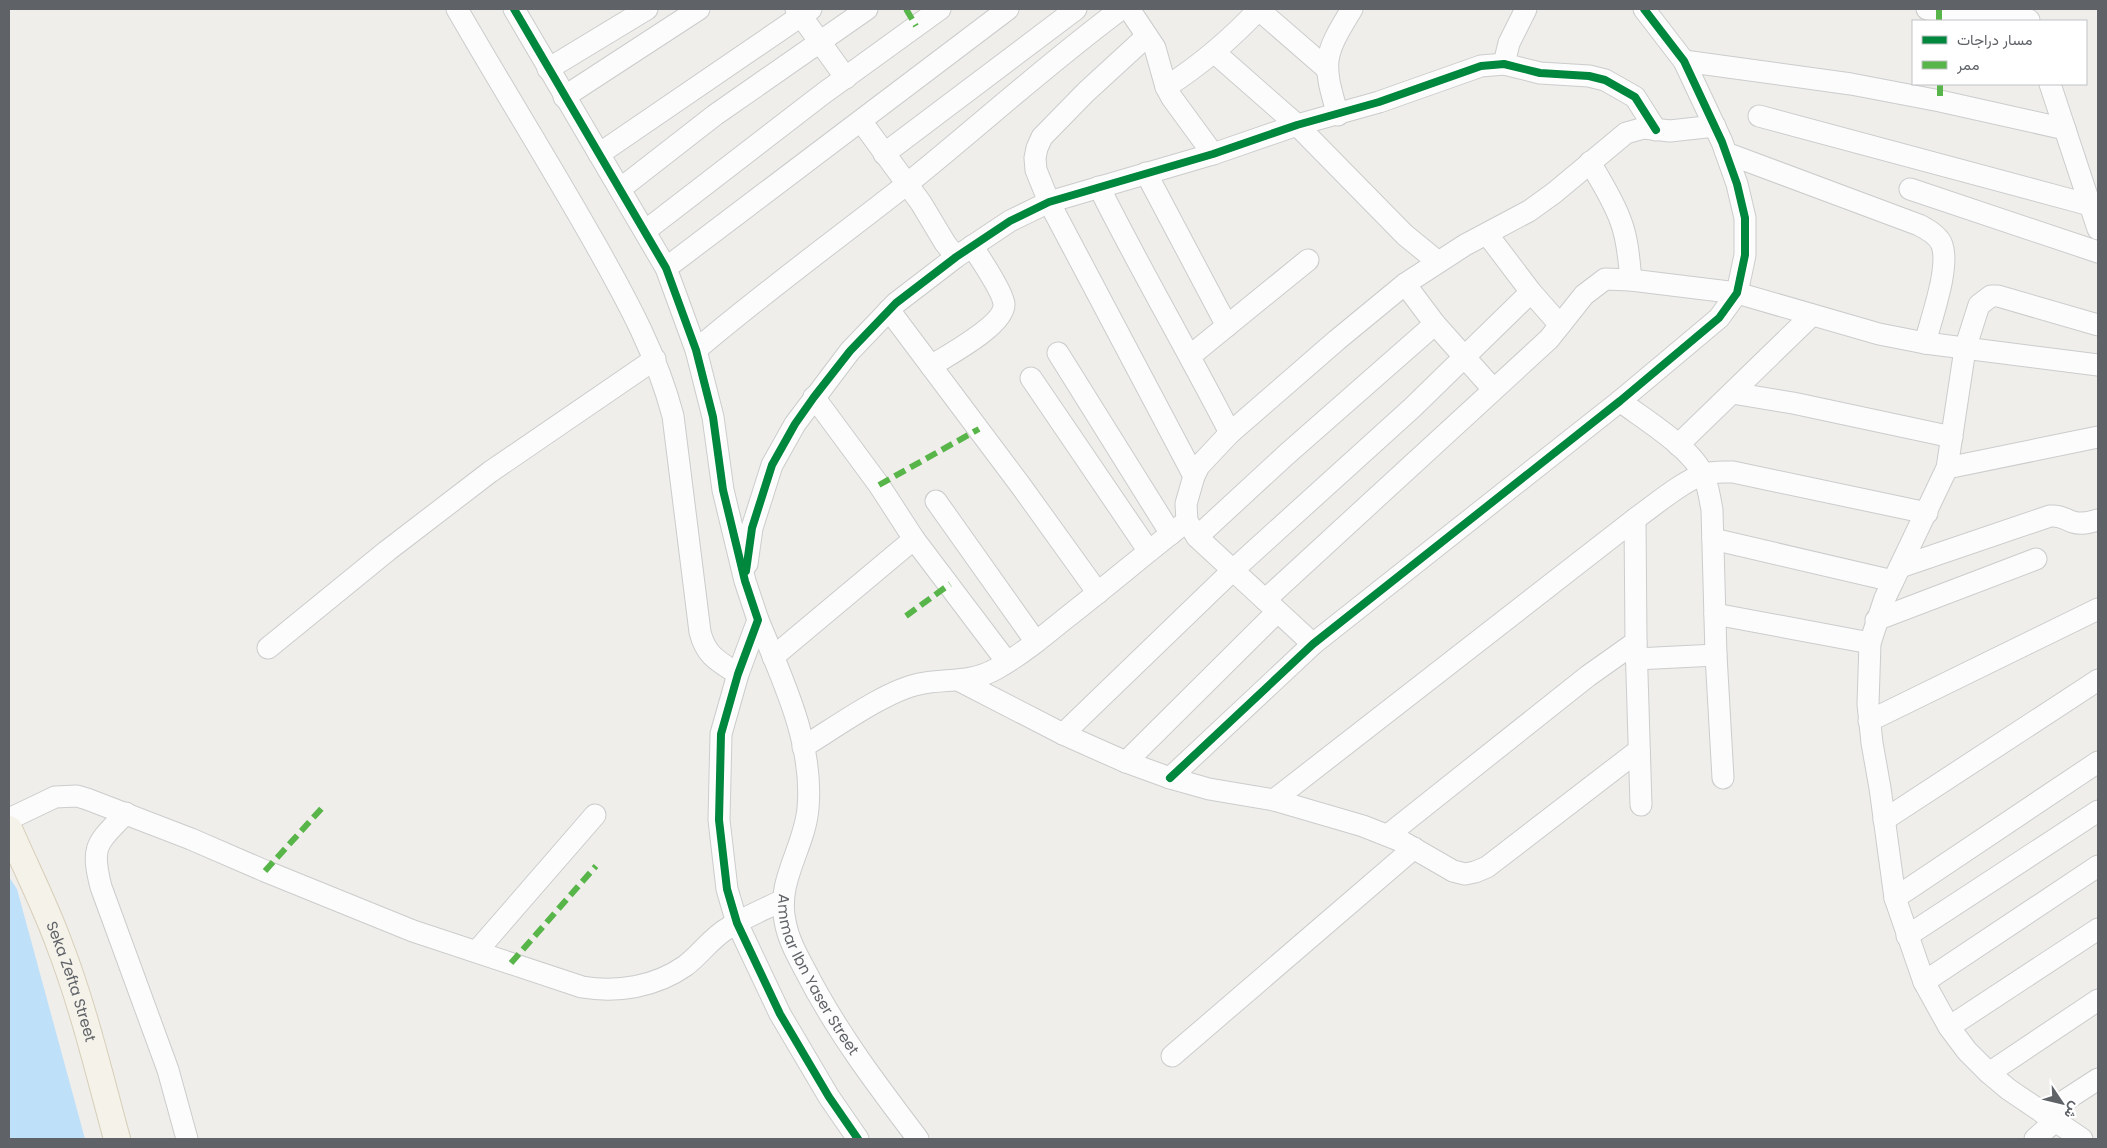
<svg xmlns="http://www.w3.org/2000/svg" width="2107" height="1148" font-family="Poppins,Vazirmatn,sans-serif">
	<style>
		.water { fill: #bfe0f9 }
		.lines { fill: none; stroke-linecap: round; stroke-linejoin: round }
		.minor-casing { stroke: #cbcccc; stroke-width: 23 }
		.major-casing { stroke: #d7ceb8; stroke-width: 28 }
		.minor { stroke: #fdfcfc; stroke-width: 21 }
		.major { stroke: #f4f2e9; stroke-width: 26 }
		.quiet { stroke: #58b549; stroke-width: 6; stroke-dasharray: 12 6; stroke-linecap: butt }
		.cycleway-casing { stroke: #fff; stroke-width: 11 }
		.cycleway { stroke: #00873e; stroke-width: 8 }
		.labels { text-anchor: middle; stroke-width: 4; stroke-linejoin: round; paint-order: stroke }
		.street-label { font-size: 15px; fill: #5f6368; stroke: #fff }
	</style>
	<rect width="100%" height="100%" fill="#efeeea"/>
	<polygon class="water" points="9,877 17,889 85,1139 9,1139"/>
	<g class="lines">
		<g class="minor-casing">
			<g id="minor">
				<path d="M457 9C503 89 552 167 597 247 628 302 657 355 673 416L700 632C706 656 718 661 738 674"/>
				<polyline points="514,9 666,268 696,350 713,417 723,490 745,581 758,620 738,674 721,734 719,820 727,889 737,923 780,1014 829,1097 858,1139"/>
				<polyline points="796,9 846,78"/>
				<polyline points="1129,9 1155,48 1166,87 1172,98 1213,154"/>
				<polyline points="1258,9 1326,68"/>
				<polyline points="1927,9 2029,20"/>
				<polyline points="1147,36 1086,92 1042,137 1037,148 1035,158 1036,170 1049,202 1194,476"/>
				<polyline points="1214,52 1297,125 1405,235 1438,262"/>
				<polyline points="1684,61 1851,84 1940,101 2065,129"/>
				<polyline points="1504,64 1509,43 1526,9"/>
				<polyline points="548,69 647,9"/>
				<polyline points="2050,84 2098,229"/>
				<path d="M1166 87C1202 64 1230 40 1259 9"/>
				<polyline points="564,97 699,9"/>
				<path d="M1338 115C1322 62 1323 56 1352 9"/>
				<polyline points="1759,116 2090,205"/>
				<polyline points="861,121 921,203 945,243 956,257"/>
				<path d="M1726 153 1919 225C1927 229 1939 236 1942 245 1950 268 1931 319 1925 343"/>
				<polyline points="599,154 811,9"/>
				<polyline points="884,154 1076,9"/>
				<path d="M1590 162C1601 182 1614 201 1621 222 1628 240 1629 261 1631 280"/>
				<polyline points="1146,173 1227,326"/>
				<path d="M1099 187C1141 271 1188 351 1230 433"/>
				<polyline points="620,189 715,115 867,9"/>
				<polyline points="1910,189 2098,252"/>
				<polyline points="645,231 824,93 940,9"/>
				<polyline points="1487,234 1531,292 1560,325"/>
				<polyline points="666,268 1008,9"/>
				<polyline points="1405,284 1435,324 1493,389"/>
				<polyline points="889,310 1021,486 1098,593"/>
				<path d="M696 350C764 292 837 239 907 184 979 126 1047 64 1121 9"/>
				<polyline points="1058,353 1171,534"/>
				<polyline points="1190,356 1308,260"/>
				<path d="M931 366C948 355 1005 325 1004 304 1003 292 980 258 972 246"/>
				<polyline points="1031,378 1148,550"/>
				<polyline points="1732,393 1793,403 1952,437"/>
				<polyline points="814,397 879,485 914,539 1007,662"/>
				<path d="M1620 401C1645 420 1691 447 1704 476 1708 486 1710 498 1712 510L1716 655 1723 778"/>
				<polyline points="1678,445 1812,315"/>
				<polyline points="1947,468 2098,437"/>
				<polyline points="936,501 1036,642"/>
				<polyline points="1635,519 1636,642 1641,805"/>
				<polyline points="1197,537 1287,454 1435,324"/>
				<polyline points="1713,539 1893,581"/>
				<polyline points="747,564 752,528 772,465 795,424 850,351 896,303 956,257 1010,221 1049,202 1213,154 1297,125 1379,102 1481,66 1504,64 1540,73 1589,76 1605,80 1635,97 1656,130"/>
				<path d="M1900 567 2050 516C2061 515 2064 519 2073 522 2082 525 2090 522 2098 520"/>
				<polyline points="1265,600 1549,339 1584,295 1605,279 1631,280 1737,293 1879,334 1925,343 2098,365"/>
				<polyline points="1715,614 1870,643"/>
				<path id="s1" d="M758 620C782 678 814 744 808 808 805 847 776 881 785 921 788 939 797 955 805 970 836 1031 877 1085 918 1139"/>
				<polyline points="1876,620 2036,559"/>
				<polyline points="1313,644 1197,537 1187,521 1186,504 1194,476 1199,466 1230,433 1337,340 1405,284 1465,245 1529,211 1554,193 1626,133 1644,128 1670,131 1715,126"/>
				<polyline points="268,648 387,551 490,472 655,359"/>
				<polyline points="773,657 914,539"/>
				<polyline points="1636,659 1716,655"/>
				<polyline points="960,681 1063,734 1126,762 1170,778 1209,789 1274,800 1363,826 1401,841 1453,871 1465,874 1475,872 1487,867 1639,750"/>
				<polyline points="1869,721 2098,609"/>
				<polyline points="1063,734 1232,571 1412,408 1531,292"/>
				<path d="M803 747C833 729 885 691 919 684 946 678 969 684 996 669 1021 655 1044 636 1066 618 1107 586 1146 553 1187 521"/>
				<polyline points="1126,762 1277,612"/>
				<polyline points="1170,778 1313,644 1620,401 1719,318 1737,293 1745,255 1745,218 1737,184 1722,142 1684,61 1644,9"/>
				<path d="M1274 800 1635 519C1655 505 1682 481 1705 474 1714 471 1723 472 1733 472L1927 513"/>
				<path d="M126 813C98 843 90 844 101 887L168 1070 187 1139"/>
				<path d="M9 819 55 797 77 796 87 799 191 839 265 871 413 931 582 987C617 993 655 987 685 966 700 955 711 938 728 928 745 917 765 909 783 900"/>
				<polyline points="1884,820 2098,680"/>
				<polyline points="1388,835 1588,676 1636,642"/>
				<polyline points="1895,898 2098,762"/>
				<polyline points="1907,936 2098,811"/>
				<polyline points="477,951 595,815"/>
				<polyline points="1924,982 2098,866"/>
				<polyline points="1949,1027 2098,929"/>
				<polyline points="1172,1056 1414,848"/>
				<polyline points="1989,1073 2098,1000"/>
				<polyline points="2044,1114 2098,1079"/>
				<polyline points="2035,1139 2055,1121"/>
				<polyline points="2082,1139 2008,1089 1989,1073 1967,1051 1949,1027 1924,982 1895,898 1880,788 1872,743 1868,704 1870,643 1885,598 1947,468 1965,349 1979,305 1991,296 1998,296 2098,325"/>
			</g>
		</g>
		<g class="major-casing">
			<g id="major">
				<path id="s2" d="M9 829C25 866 44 903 58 941 83 1005 99 1073 117 1139"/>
			</g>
		</g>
		<use href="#minor" class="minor"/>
		<use href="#major" class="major"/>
		<g class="quiet">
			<polyline points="906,9 916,26"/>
			<polyline points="1939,10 1939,21"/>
			<polyline points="1940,84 1940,101"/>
			<polyline points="879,485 979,429"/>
			<polyline points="906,616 950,584"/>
			<polyline points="265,871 322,808"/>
			<polyline points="511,963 596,866"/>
		</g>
		<g class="cycleway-casing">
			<g id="cycleway">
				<polyline points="514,9 666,268 696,350 713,417 723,490 745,581 758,620 738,674 721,734 719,820 727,889 737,923 780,1014 829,1097 858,1139"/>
				<polyline points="746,571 752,528 772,465 795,424 814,397 850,351 896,303 956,257 1010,221 1049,202 1213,154 1297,125 1379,102 1481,66 1504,64 1540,73 1589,76 1605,80 1635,97 1656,130"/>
				<polyline points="1170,778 1313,644 1620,401 1719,318 1737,293 1745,255 1745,218 1737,184 1722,142 1684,61 1644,9"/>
			</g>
		</g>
		<use href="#cycleway" class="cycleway"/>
	</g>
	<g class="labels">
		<g class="street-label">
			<text dy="5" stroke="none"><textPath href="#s1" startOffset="375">Ammar Ibn Yaser Street</textPath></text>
			<text dy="5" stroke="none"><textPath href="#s2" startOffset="165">Seka Zefta Street</textPath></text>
		</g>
	</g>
	<rect width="2107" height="1148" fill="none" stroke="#5f6368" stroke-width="20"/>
	<rect x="1912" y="20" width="175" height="65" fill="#ffffff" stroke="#bfc1c3"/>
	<rect x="1922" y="36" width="25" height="8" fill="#00873e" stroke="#bfc1c3"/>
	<text x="1957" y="45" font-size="15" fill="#5f6368">مسار دراجات</text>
	<rect x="1922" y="61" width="25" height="8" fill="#58b549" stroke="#bfc1c3"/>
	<text x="1957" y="70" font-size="15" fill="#5f6368">ممر</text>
	<g transform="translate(2062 1103) rotate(125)" stroke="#ffffff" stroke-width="4" paint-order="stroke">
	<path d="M0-4L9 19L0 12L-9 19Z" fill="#5f6368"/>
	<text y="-8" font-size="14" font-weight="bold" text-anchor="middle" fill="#5f6368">ش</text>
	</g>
</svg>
